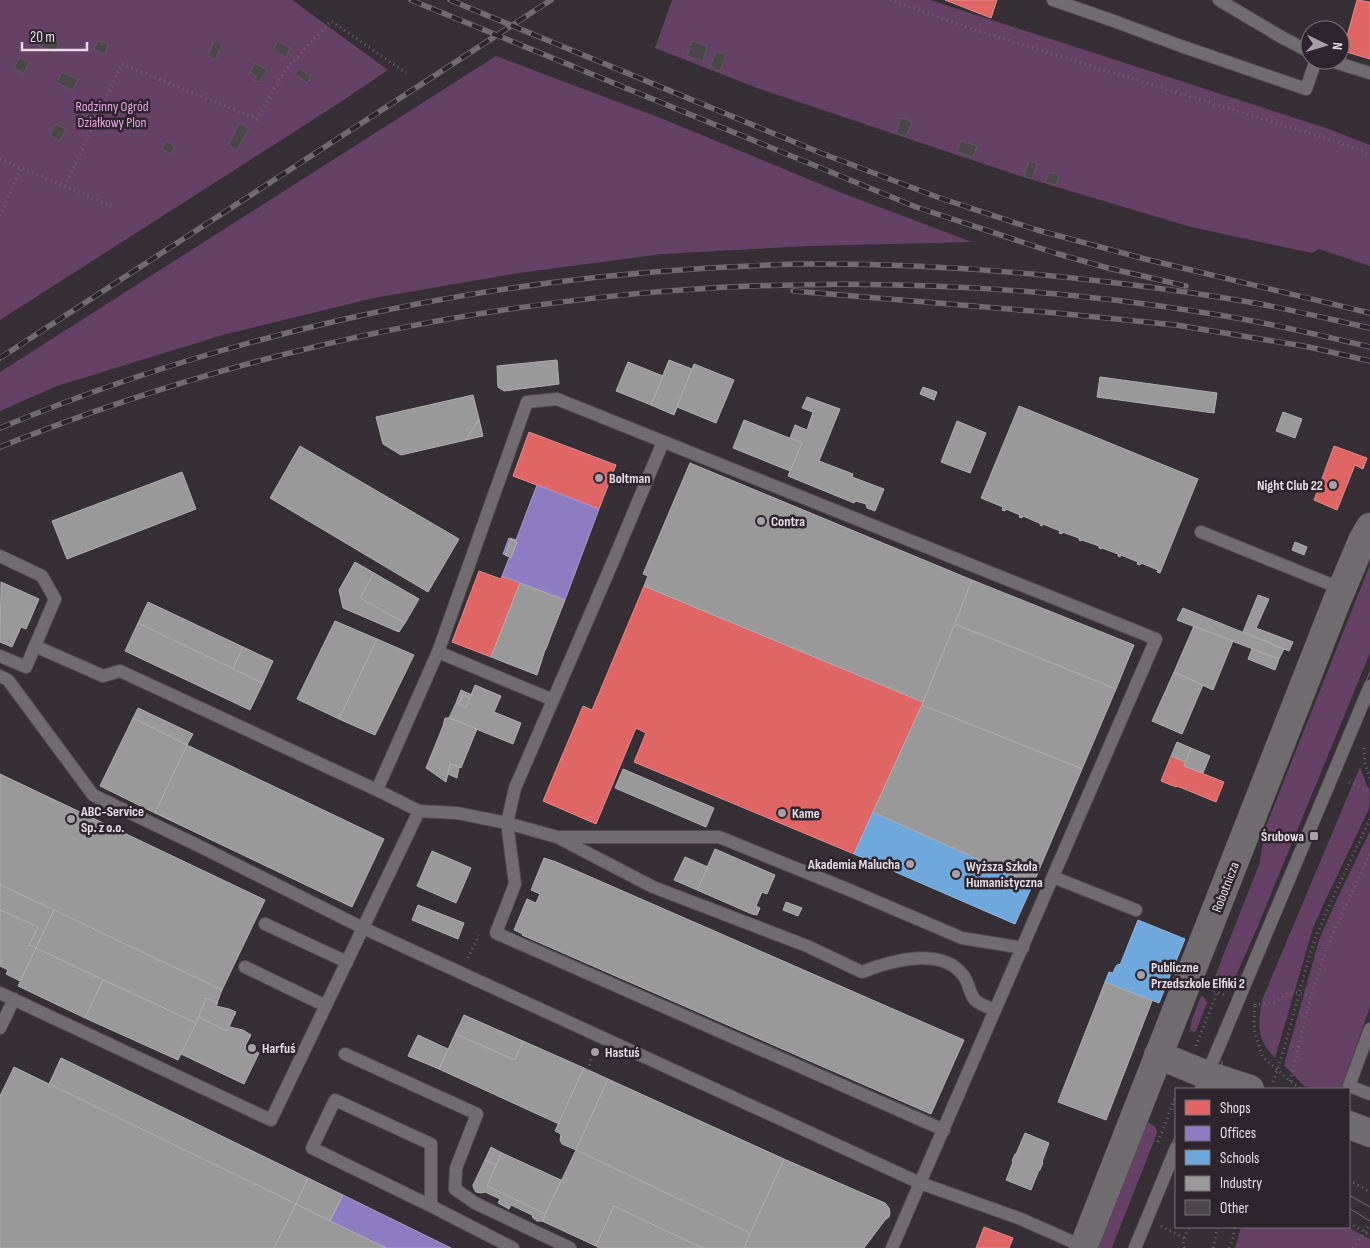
<svg xmlns="http://www.w3.org/2000/svg" width="1370" height="1248" font-family="'Sofia Sans Condensed',sans-serif">
	<style>
		.green { fill: #664166 }
		.shops { fill: #e06666; stroke: #e18a8c }
		.offices { fill: #8e7cc3; stroke: #a899cd }
		.schools { fill: #6fa8dc; stroke: #92b8de }
		.industry { fill: #999; stroke: #b0adaf }
		.building { fill: #4a464a; stroke: #5d595d }
		.lines { fill: none; stroke-linecap: round; stroke-linejoin: round }
		.lane-casing { stroke: #514c51; stroke-width: 14 }
		.secondary-casing { stroke: #514c51; stroke-width: 29 }
		.path { stroke: #6a666a; stroke-width: 3; stroke-dasharray: 1 4; stroke-linecap: butt }
		.lane { stroke: #706c70; stroke-width: 12 }
		.secondary { stroke: #706c70; stroke-width: 28 }
		.tram { stroke: #706c70; stroke-width: 1 }
		.rail-casing { stroke: #706c70; stroke-width: 5.5 }
		.rail { stroke: #2e242d; stroke-width: 4; stroke-dasharray: 11; stroke-linecap: butt }
		.poi-dot { fill: #a7a0a6; stroke: #2e242d; stroke-width: 2 }
		.labels { text-anchor: middle; stroke-width: 5; stroke-linejoin: round; paint-order: stroke }
		.park-label { font-size: 14px; fill: #e8a3e6; stroke: #2e242d }
		.poi-label { font-size: 14px; font-weight: bold; fill: #e4dde3; stroke: #2e242d; text-anchor: start }
		.street-label { font-size: 14px; fill: #e4dde3; stroke: #2e242d }
	</style>
	<rect width="100%" height="100%" fill="#363036"/>
	<g class="green">
		<polygon points="0,0 292,0 388,70 336,105 0,320"/>
		<polygon points="672,0 930,0 1326,128 1370,145 1370,266 1319,249 1312,253 1191,227 1020,176 757,88 655,48"/>
		<polygon points="496,56 663,119 842,193 972,242 808,246 662,254 519,273 374,298 226,334 57,386 0,411 0,372"/>
		<polygon points="1370,565 1370,653 1257,928 1231,987 1214,979 1259,865 1266,826"/>
		<path d="M1360 767 1370 793 1369 809 1324 903 1313 928 1275 1058C1256 1038 1258 1026 1262 1000Z"/>
		<polygon points="1370,831 1370,1007 1350,1063 1343,1089 1313,1089 1304,1086 1284,1065 1319,940 1336,901"/>
		<polygon points="1201,996 1205,998 1207,1003 1196,1031 1194,1032 1190,1031 1192,1019"/>
		<path d="M1148 1122C1154 1126 1159 1128 1156 1136L1114 1242 1112 1248H1096L1133 1154Z"/>
		<polygon points="1241,1227 1348,1227 1370,1239 1370,1248 1235,1248"/>
	</g>
	<g class="shops">
		<polygon points="945,0 997,0 991,18"/>
		<polygon points="1357,0 1370,2 1370,59 1343,51"/>
		<polygon points="529,432 616,465 599,509 513,476"/>
		<polygon points="1334,446 1367,458 1363,469 1355,465 1337,510 1314,500"/>
		<polygon points="479,571 501,579 502,576 520,583 491,657 452,642"/>
		<polygon points="644,586 923,702 854,854 634,762 646,733 636,728 596,824 543,801 583,706 592,710"/>
		<polygon points="1171,756 1186,762 1184,766 1224,782 1216,802 1177,786 1176,787 1161,781"/>
		<polygon points="984,1227 1013,1238 1009,1248 976,1248"/>
	</g>
	<g class="offices">
		<polygon points="537,485 599,509 565,600 502,576 510,556 503,554 509,538 516,540"/>
		<polygon points="343,1195 451,1248 386,1248 330,1221"/>
	</g>
	<g class="schools">
		<polygon points="873,812 1033,884 1015,924 854,854"/>
		<polygon points="1138,920 1185,939 1159,1003 1105,982 1109,972 1113,973 1116,966 1119,964 1120,965"/>
	</g>
	<g class="industry">
		<polygon points="557,360 559,384 504,391 498,387 497,366"/>
		<polygon points="669,360 692,369 674,415 651,405"/>
		<polygon points="628,362 663,376 651,405 616,391"/>
		<polygon points="694,364 734,380 716,423 677,407"/>
		<polygon points="1100,377 1217,393 1214,413 1097,397"/>
		<polygon points="923,387 937,392 934,400 920,394"/>
		<polygon points="473,395 479,419 466,440 401,455 383,444 376,417"/>
		<polygon points="807,397 840,409 819,461 853,474 852,477 884,489 875,511 867,508 866,504 856,501 854,503 788,476 802,443 790,438 795,425 807,430 813,412 802,408"/>
		<polygon points="1019,406 1198,479 1160,573 1157,572 1158,570 1141,563 1140,565 1137,564 1138,562 1121,555 1120,557 1118,556 1118,554 1102,548 1101,549 1099,548 1099,546 1082,540 1081,541 1079,540 1079,538 1062,532 1062,534 1059,533 1060,531 1043,524 1042,526 1040,525 1040,523 1039,523 1023,516 1022,518 1019,517 1020,515 1006,509 1005,511 1002,510 1003,507 981,498"/>
		<polygon points="1283,412 1302,419 1295,438 1276,431"/>
		<polygon points="479,419 483,436 466,440 471,432"/>
		<polygon points="744,420 802,443 790,471 733,448"/>
		<polygon points="957,421 986,433 970,473 941,462"/>
		<polygon points="300,446 459,539 428,592 270,498"/>
		<polygon points="690,463 972,580 923,702 644,586 648,576 643,574"/>
		<polygon points="182,472 196,509 67,559 52,521"/>
		<polygon points="511,539 517,542 511,558 505,555"/>
		<polygon points="1295,542 1307,547 1304,555 1292,550"/>
		<polygon points="355,562 374,573 360,598 405,623 399,632 343,608 339,590"/>
		<polygon points="374,573 419,599 405,623 360,598"/>
		<polygon points="972,580 1134,645 1116,689 955,624"/>
		<polygon points="1,582 39,599 26,629 21,627 12,647 0,642"/>
		<polygon points="520,583 565,600 550,638 546,649 545,650 537,675 491,657"/>
		<polygon points="1258,595 1269,599 1256,628 1293,642 1289,651 1243,632"/>
		<polygon points="148,602 243,647 233,669 138,623"/>
		<polygon points="1183,608 1284,649 1279,659 1177,620"/>
		<polygon points="335,621 377,639 339,719 297,699"/>
		<polygon points="138,623 263,683 250,710 125,651"/>
		<polygon points="955,624 1116,689 1082,769 922,705"/>
		<polygon points="1194,626 1233,641 1213,690 1174,672"/>
		<polygon points="377,639 414,655 375,735 339,719"/>
		<polygon points="243,647 273,661 263,683 233,669"/>
		<polygon points="1252,649 1279,659 1275,670 1248,659"/>
		<polygon points="1174,672 1203,685 1182,734 1152,721"/>
		<polygon points="475,685 501,696 494,712 521,723 513,744 449,718 456,703 466,707"/>
		<polygon points="461,690 472,695 470,698 463,695 459,704 456,703"/>
		<polygon points="463,695 470,698 466,707 459,704"/>
		<polygon points="922,705 1082,769 1033,884 873,812"/>
		<polygon points="138,708 193,734 187,745 133,718"/>
		<polygon points="133,718 187,745 155,813 100,786"/>
		<polygon points="445,718 449,718 477,729 461,768 450,764 446,782 426,768 443,726"/>
		<polygon points="1177,742 1191,748 1186,762 1171,756"/>
		<polygon points="187,745 384,839 352,907 155,813"/>
		<polygon points="1191,748 1210,756 1203,773 1184,766"/>
		<polygon points="450,764 459,767 457,778 448,774"/>
		<polygon points="623,769 714,808 706,827 615,788"/>
		<polygon points="0,774 265,900 222,990 0,885"/>
		<polygon points="715,849 775,875 767,894 762,892 756,906 760,908 757,915 752,914 697,890"/>
		<polygon points="432,851 471,868 456,903 417,886"/>
		<polygon points="685,857 708,867 697,890 674,880"/>
		<polygon points="544,858 553,861 554,861 964,1040 931,1114 522,935 523,934 514,930 527,899 536,903 540,894 531,890"/>
		<polygon points="0,885 54,910 36,948 29,945 38,927 0,910"/>
		<polygon points="786,902 802,908 798,916 783,910"/>
		<polygon points="418,905 464,923 458,939 412,920"/>
		<polygon points="0,910 38,927 29,945 36,948 20,981 6,974 8,970 0,966"/>
		<polygon points="54,910 222,990 217,1003 206,998 196,1023 36,948"/>
		<polygon points="36,948 103,980 85,1018 18,986"/>
		<polygon points="103,980 196,1023 178,1060 85,1018"/>
		<polygon points="1105,982 1152,1001 1106,1120 1058,1102"/>
		<polygon points="206,998 218,1003 216,1006 229,1009 236,1012 227,1031 199,1017"/>
		<polygon points="464,1015 523,1041 515,1060 455,1034"/>
		<polygon points="199,1017 227,1031 230,1027 243,1030 251,1035 245,1046 259,1053 244,1084 181,1054"/>
		<polygon points="455,1034 515,1060 523,1041 584,1068 559,1124 439,1069"/>
		<polygon points="418,1035 448,1049 439,1069 408,1056"/>
		<polygon points="61,1058 308,1178 296,1204 49,1084"/>
		<polygon points="14,1067 296,1204 274,1248 0,1248 0,1096"/>
		<polygon points="584,1068 608,1079 576,1150 562,1144 560,1140 561,1134 555,1131"/>
		<polygon points="608,1079 784,1159 750,1233 576,1150"/>
		<polygon points="1025,1133 1049,1143 1042,1162 1043,1163 1040,1170 1039,1170 1031,1190 1006,1180 1013,1162 1012,1161 1015,1154 1016,1154"/>
		<polygon points="491,1147 502,1153 496,1165 485,1160"/>
		<polygon points="576,1150 750,1233 744,1248 702,1248 614,1206 596,1246 542,1221"/>
		<polygon points="502,1153 561,1180 545,1214 487,1186"/>
		<polygon points="784,1159 885,1203 889,1208 890,1213 889,1217 885,1220 864,1248 744,1248"/>
		<polygon points="485,1160 496,1165 487,1186 545,1214 543,1221 537,1221 533,1218 532,1215 511,1205 509,1209 498,1203 500,1199 485,1192 481,1193 476,1192 474,1189 473,1185"/>
		<polygon points="308,1178 343,1195 330,1221 296,1204"/>
		<polygon points="296,1204 330,1221 386,1248 274,1248"/>
		<polygon points="614,1206 702,1248 599,1248 596,1246"/>
	</g>
	<g class="building">
		<polygon points="42,36 59,42 56,52 39,46"/>
		<polygon points="97,41 108,44 105,54 94,50"/>
		<polygon points="214,41 222,44 215,60 208,56"/>
		<polygon points="278,41 290,48 286,57 273,50"/>
		<polygon points="692,41 707,46 703,61 687,56"/>
		<polygon points="716,51 726,55 720,71 710,67"/>
		<polygon points="19,58 29,62 24,73 14,69"/>
		<polygon points="255,63 267,70 259,82 254,80 257,76 250,72"/>
		<polygon points="299,68 311,77 307,83 295,74"/>
		<polygon points="62,72 78,79 73,90 57,83"/>
		<polygon points="901,118 912,122 906,137 896,133"/>
		<polygon points="240,123 249,128 237,150 228,145"/>
		<polygon points="56,124 66,129 60,141 50,135"/>
		<polygon points="166,141 175,146 171,154 162,149"/>
		<polygon points="961,141 977,146 973,157 957,152"/>
		<polygon points="1029,161 1037,164 1032,179 1024,176"/>
		<polygon points="1049,172 1059,175 1056,185 1045,182"/>
	</g>
	<g class="lines">
		<g class="lane-casing">
			<g id="lane">
				<polyline points="1053,0 1111,20 1181,46 1306,89 1316,60"/>
				<polyline points="1219,0 1283,38 1310,52"/>
				<polyline points="1328,60 1370,73"/>
				<polyline points="663,442 611,566 515,788 507,823 515,884 496,933 944,1130"/>
				<polyline points="1201,532 1342,589"/>
				<polyline points="0,556 42,576 55,599 26,667 0,656"/>
				<path d="M35 646 103 676 120 671 377 790 419 811 457 813 507 823 557 837 653 887 807 946 862 972C890 961 941 946 963 975 969 982 969 993 975 1000 979 1004 990 1008 995 1010"/>
				<polyline points="438,652 553,700"/>
				<polyline points="0,676 8,680 93,795 197,845 363,928 271,1120 0,993"/>
				<polyline points="377,790 438,652 527,402 557,399 1156,639 920,1183 363,928 419,811"/>
				<polyline points="559,837 719,837 847,889 962,938 1023,948"/>
				<polyline points="1053,877 1136,910"/>
				<polyline points="265,924 347,962"/>
				<polyline points="245,967 326,1006"/>
				<polyline points="0,1028 14,999"/>
				<polyline points="1370,1029 1349,1086 1370,1094"/>
				<polyline points="345,1054 477,1114 456,1168 455,1189 475,1203 570,1248"/>
				<polyline points="1201,1089 1370,686"/>
				<polyline points="431,1206 431,1144 335,1100 312,1148 431,1206 513,1248"/>
				<polyline points="892,1248 920,1183 1021,1219 1084,1247"/>
				<polyline points="1135,1248 1176,1148"/>
			</g>
		</g>
		<g class="secondary-casing">
			<g id="secondary">
				<polyline points="1158,1055 1207,1075 1250,1089"/>
				<polyline points="1349,1125 1370,1133"/>
				<polyline points="1083,1248 1336,603 1362,541 1370,527"/>
			</g>
		</g>
		<g class="path">
			<polyline points="890,0 981,32 1341,143 1370,154"/>
			<polyline points="0,159 114,207"/>
			<polyline points="65,186 122,64 257,119 285,70 331,21 406,73"/>
			<polyline points="0,216 21,168"/>
			<polyline points="1364,748 1365,764 1370,778"/>
			<polyline points="1349,782 1365,789 1370,790"/>
			<polyline points="468,958 479,935"/>
			<polyline points="1209,989 1224,995"/>
			<polyline points="1255,1004 1255,1005 1275,1002 1287,994 1294,992 1311,996"/>
			<polyline points="1255,1006 1254,1020 1255,1035 1263,1057 1290,1081 1301,1089"/>
			<polyline points="1196,1046 1217,992"/>
			<polyline points="588,1070 591,1060 598,1054"/>
			<polyline points="1290,1081 1311,996 1327,947 1370,853"/>
			<polyline points="1273,1082 1282,1056 1308,961 1316,936 1335,893 1370,819"/>
			<polyline points="1158,1142 1176,1096"/>
			<polyline points="1349,1180 1370,1192"/>
			<polyline points="1349,1223 1370,1235"/>
			<polyline points="1161,1226 1184,1238 1183,1244 1185,1248"/>
			<polyline points="1184,1238 1189,1227"/>
			<polyline points="1213,1248 1218,1227"/>
			<polyline points="1229,1248 1233,1239 1235,1227"/>
			<polyline points="1353,1248 1370,1224"/>
		</g>
		<use href="#lane" class="lane"/>
		<use href="#secondary" class="secondary"/>
		<g class="tram">
			<polyline points="1222,1061 1221,1078 1223,1089"/>
			<polyline points="1195,1089 1370,672"/>
			<polyline points="1207,1089 1370,701"/>
			<polyline points="1349,1195 1370,1207"/>
			<polyline points="1349,1208 1370,1221"/>
			<polyline points="1129,1248 1176,1134"/>
			<polyline points="1141,1248 1176,1163"/>
		</g>
		<g class="rail-casing">
			<g id="rail">
				<polyline points="411,0 916,207 1055,253 1108,268 1186,286"/>
				<polyline points="450,0 821,153 937,197 1037,230 1145,259 1370,313"/>
				<polyline points="793,291 1056,313 1176,325 1309,347 1370,361"/>
				<polyline points="0,358 551,0"/>
				<path d="M0 428C219 337 458 284 694 269 732 267 769 264 807 264 907 263 1008 270 1108 282 1159 288 1210 295 1260 304 1297 311 1333 320 1370 328"/>
				<path d="M0 447C387 292 807 247 1219 315 1270 323 1320 335 1370 347"/>
			</g>
		</g>
		<use href="#rail" class="rail"/>
	</g>
	<g class="poi-dot">
		<circle cx="599" cy="478" r="5"/>
		<circle cx="1333" cy="485" r="5"/>
		<circle cx="761" cy="521" r="5"/>
		<circle cx="782" cy="813" r="5"/>
		<circle cx="71" cy="819" r="5"/>
		<rect x="1309" y="831" width="10" height="10" rx="2.5"/>
		<circle cx="910" cy="864" r="5"/>
		<circle cx="956" cy="874" r="5"/>
		<circle cx="1141" cy="975" r="5"/>
		<circle cx="252" cy="1048" r="5"/>
		<circle cx="595" cy="1052" r="5"/>
	</g>
	<g class="labels">
		<g class="park-label">
			<text x="112" y="111">Rodzinny Ogród<tspan x="112" dy="16">Działkowy Plon</tspan></text>
		</g>
		<g class="poi-label">
			<text x="609" y="483">Boltman</text>
			<text x="1323" y="490" text-anchor="end">Night Club 22</text>
			<text x="771" y="526">Contra</text>
			<text x="81" y="816">ABC-Service<tspan x="81" dy="16">Sp. z o.o.</tspan></text>
			<text x="792" y="818">Kame</text>
			<text x="1304" y="841" text-anchor="end">Śrubowa</text>
			<text x="900" y="869" text-anchor="end">Akademia Malucha</text>
			<text x="966" y="871">Wyższa Szkoła<tspan x="966" dy="16">Humanistyczna</tspan></text>
			<text x="1151" y="972">Publiczne<tspan x="1151" dy="16">Przedszkole Elfiki 2</tspan></text>
			<text x="262" y="1053">Harfuś</text>
			<text x="605" y="1057">Hastuś</text>
		</g>
		<g class="street-label">
			<text transform="translate(1225 887) rotate(-69)" y="5">Robotnicza</text>
		</g>
	</g>
	<rect x="1175" y="1088" width="175" height="140" fill="#2e242d" stroke="#776e76"/>
	<rect x="1185" y="1100" width="25" height="15" fill="#e06666" stroke="#776e76"/>
	<text x="1220" y="1113" font-size="15" fill="#e4dde3">Shops</text>
	<rect x="1185" y="1126" width="25" height="15" fill="#8e7cc3" stroke="#776e76"/>
	<text x="1220" y="1138" font-size="15" fill="#e4dde3">Offices</text>
	<rect x="1185" y="1150" width="25" height="15" fill="#6fa8dc" stroke="#776e76"/>
	<text x="1220" y="1163" font-size="15" fill="#e4dde3">Schools</text>
	<rect x="1185" y="1176" width="25" height="15" fill="#999999" stroke="#776e76"/>
	<text x="1220" y="1188" font-size="15" fill="#e4dde3">Industry</text>
	<rect x="1185" y="1200" width="25" height="15" fill="#4a464a" stroke="#776e76"/>
	<text x="1220" y="1213" font-size="15" fill="#e4dde3">Other</text>
	<g transform="translate(1325 45) rotate(95)"><circle r="24" fill="#2e242d" stroke="#776e76"/>
	<path d="M0-4L9 19L0 12L-9 19Z" fill="#a7a0a6"/>
	<text y="-8" font-size="14" font-weight="bold" text-anchor="middle" fill="#e4dde3">N</text>
	</g>
	<path d="M22 42v8h65v-8" fill="none" stroke="#e4dde3" stroke-width="2.5"/>
	<text x="30" y="42" font-size="15" fill="#e4dde3" stroke="#2e242d" stroke-width="4" paint-order="stroke">20 m</text>
</svg>
